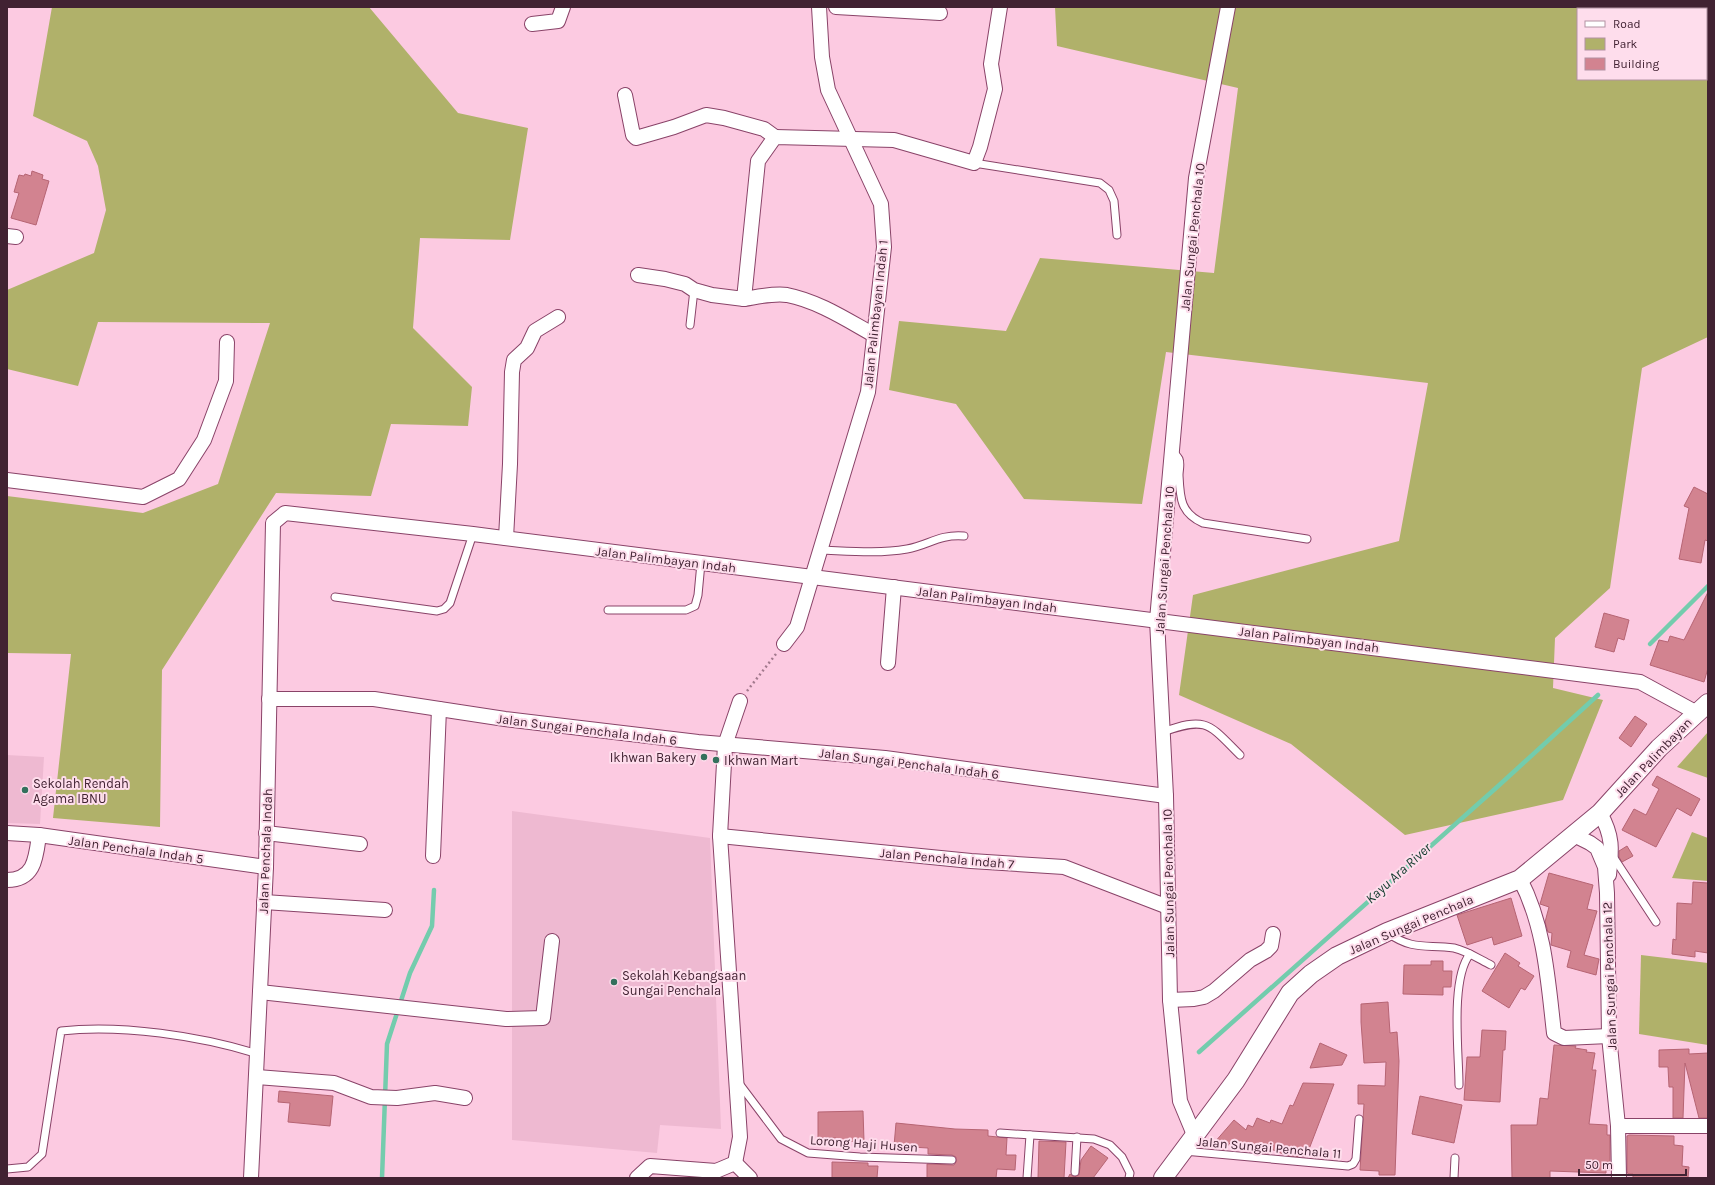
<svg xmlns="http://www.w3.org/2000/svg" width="1715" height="1185" font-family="Karla,sans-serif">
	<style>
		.built { fill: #eeb9d1 }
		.green { fill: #b0b16a; fill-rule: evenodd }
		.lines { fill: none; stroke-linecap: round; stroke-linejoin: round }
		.stream { stroke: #73ccad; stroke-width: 4.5 }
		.building { fill: #d28390; stroke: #b66473 }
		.service-casing { stroke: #894368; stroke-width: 9 }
		.minor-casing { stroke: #894368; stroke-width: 16 }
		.tertiary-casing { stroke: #894368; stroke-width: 20 }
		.path { stroke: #a37a8e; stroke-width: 2.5; stroke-dasharray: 2 3; stroke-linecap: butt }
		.service { stroke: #fff; stroke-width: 7 }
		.minor { stroke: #fff; stroke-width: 14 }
		.tertiary { stroke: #fff; stroke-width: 18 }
		.poi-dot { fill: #33705c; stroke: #feddec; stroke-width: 1.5 }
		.labels { text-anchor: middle; stroke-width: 4; stroke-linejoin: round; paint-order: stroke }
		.street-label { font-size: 13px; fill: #412232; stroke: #feddec }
		.poi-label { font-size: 13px; fill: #412232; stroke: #feddec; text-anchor: start }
		.water-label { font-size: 14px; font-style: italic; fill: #123b2e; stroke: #feddec }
	</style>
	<rect width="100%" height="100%" fill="#fccae1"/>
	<g class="built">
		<polygon points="7,755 44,757 40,824 7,823"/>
		<polygon points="512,811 710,838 721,1129 660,1125 657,1153 512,1140"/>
	</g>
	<g class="green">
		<polygon points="52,7 369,7 458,113 528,128 510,240 420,238 413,328 472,387 468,426 391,424 371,496 276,493 162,670 160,827 53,818 71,654 7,653 7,496 143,513 218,484 270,323 98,322 78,386 7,369 7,290 94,253 106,210 98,166 87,141 33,116"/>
		<path d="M1055 7H1708V337L1642 368 1610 588 1555 638 1553 688 1603 700 1563 800 1405 835 1291 744 1179 695 1193 595 1399 541 1428 383 1166 352 1142 504 1024 499 956 404 889 390 899 321 1006 331 1040 258 1214 273 1238 88 1057 46ZM1578 9H1706V79H1578Z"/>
		<polygon points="1708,732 1708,778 1677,767"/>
		<polygon points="1692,832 1708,838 1708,881 1672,878"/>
		<polygon points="1641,955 1708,963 1708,1045 1639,1034"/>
	</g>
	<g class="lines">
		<g class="stream">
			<polyline points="1650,644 1708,586"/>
			<polyline points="1199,1052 1496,788 1598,695"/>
			<polyline points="382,1178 387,1044 410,973 432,926 434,890"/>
		</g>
	</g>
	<g class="building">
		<polygon points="32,171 43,175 42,179 49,181 36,225 11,218 19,193 14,192 19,175 24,176 25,174 31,176"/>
		<polygon points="1694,487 1708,494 1708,541 1705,540 1701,563 1679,559 1689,508 1684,506"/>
		<polygon points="1708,592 1708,668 1704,682 1650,665 1659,640 1668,642 1670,636 1684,640"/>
		<polygon points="1604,613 1629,620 1624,640 1618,638 1614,652 1595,647"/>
		<polygon points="1635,716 1647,724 1631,747 1619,738"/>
		<polygon points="1657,776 1700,799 1691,816 1677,808 1656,847 1622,830 1634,809 1646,815 1659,789 1652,785"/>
		<polygon points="1627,846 1633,856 1622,862 1619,857 1619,851"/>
		<polygon points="1549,873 1593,885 1587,909 1597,911 1584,955 1599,959 1596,975 1567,967 1571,951 1551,945 1552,933 1548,932 1545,922 1549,907 1540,904"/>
		<polygon points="1693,882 1708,883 1708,953 1695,951 1695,957 1672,954 1673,939 1676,940 1677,903 1692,904"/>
		<polygon points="1511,898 1522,936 1494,945 1492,937 1467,945 1457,915"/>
		<polygon points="1505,953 1520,963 1518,966 1534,976 1525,990 1521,988 1509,1008 1482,991"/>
		<polygon points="1431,961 1443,961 1443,971 1452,971 1451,987 1443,987 1443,995 1403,994 1404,965 1431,965"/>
		<polygon points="1388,1002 1390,1033 1397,1032 1399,1061 1395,1175 1379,1175 1379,1171 1360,1170 1364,1104 1358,1104 1358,1085 1385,1086 1386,1062 1364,1063 1361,1022 1361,1004"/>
		<polygon points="1482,1030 1506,1031 1505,1050 1503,1050 1500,1102 1464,1100 1467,1057 1480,1057"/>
		<polygon points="1320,1043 1347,1055 1342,1065 1310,1068"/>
		<polygon points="1554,1045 1576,1046 1575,1048 1587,1050 1586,1052 1595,1053 1592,1070 1596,1070 1589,1124 1607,1125 1607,1135 1610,1135 1610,1170 1606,1170 1606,1173 1550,1171 1550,1178 1512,1178 1511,1125 1537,1125 1540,1098 1548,1099"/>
		<polygon points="1689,1049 1689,1054 1708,1053 1708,1118 1699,1118 1685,1063 1683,1118 1673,1118 1673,1087 1669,1087 1668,1067 1659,1067 1659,1050"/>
		<polygon points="1303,1083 1334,1084 1306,1157 1288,1156 1271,1149 1269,1154 1254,1152 1230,1143 1224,1150 1221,1149 1214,1143 1234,1120 1246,1130 1248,1125 1253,1127 1257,1118 1270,1123 1271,1120 1282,1124 1290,1105 1293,1106"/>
		<polygon points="279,1091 333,1096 330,1126 288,1122 290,1103 278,1102"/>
		<polygon points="1420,1096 1462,1105 1454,1143 1412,1134"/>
		<polygon points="863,1111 864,1141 836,1142 836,1138 818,1138 818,1112"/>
		<polygon points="896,1123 955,1129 988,1130 988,1136 1007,1138 1006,1155 1016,1155 1015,1170 997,1169 996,1178 927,1178 927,1164 954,1165 956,1162 956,1157 952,1155 928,1154 928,1148 894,1146"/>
		<polygon points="1629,1135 1674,1136 1674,1145 1683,1146 1682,1166 1689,1167 1688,1178 1633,1178 1633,1174 1628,1174 1627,1171 1627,1136"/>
		<polygon points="1039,1141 1066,1142 1064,1178 1038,1178"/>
		<polygon points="1091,1146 1108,1158 1093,1178 1068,1178 1070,1174 1074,1177 1079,1175 1081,1160"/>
		<polygon points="832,1162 868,1163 868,1166 878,1166 877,1178 832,1178"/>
	</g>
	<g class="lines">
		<g class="service-casing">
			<g id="service">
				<polyline points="974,163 1100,183 1109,190 1114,201 1117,235"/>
				<polyline points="690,325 694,290"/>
				<path d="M1173 451C1175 454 1178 457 1179 459 1181 464 1179 470 1179 475 1180 497 1180 513 1203 523L1307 539"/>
				<path d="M820 550C848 551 878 554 907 549 929 545 939 534 964 536"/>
				<polyline points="335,597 437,611 444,609 450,603 473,534"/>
				<polyline points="608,610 686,610 695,606 698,595 701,563"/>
				<path d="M1163 732C1207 716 1209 724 1240 755"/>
				<polyline points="1612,855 1656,922"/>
				<path d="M1388 933C1413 951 1427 944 1454 948 1467 951 1479 959 1491 965"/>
				<polyline points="738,1082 781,1139 808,1153 860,1157 952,1160"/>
				<path d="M1459 1085C1459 1053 1450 979 1470 954"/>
				<polyline points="1000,1133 1094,1139 1110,1145 1122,1157 1130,1173 1129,1178"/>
				<polyline points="1184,1151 1348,1166 1353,1164 1356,1159 1359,1119"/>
				<path d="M7 1169 28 1167 42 1154 61 1031C120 1024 201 1036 258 1054"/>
				<polyline points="1075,1172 1077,1137"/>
				<polyline points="1027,1178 1030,1135"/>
				<polyline points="1454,1178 1455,1158"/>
			</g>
		</g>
		<g class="minor-casing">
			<g id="minor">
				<polyline points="836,7 940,13"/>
				<polyline points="532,24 558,21 563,7"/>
				<polyline points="625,95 633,135 636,138 674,127 706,115 724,118 764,129 775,137"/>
				<polyline points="7,236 16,237"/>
				<polyline points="638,275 665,279 685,284 694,290 712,295 744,299 758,161 775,137 894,140 974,163 980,147 995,89 991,64 1000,7"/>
				<path d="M744 299C757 297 773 293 787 295 818 301 847 320 874 335"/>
				<polyline points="7,480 143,497 179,479 204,440 226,381 227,342"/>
				<polyline points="506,538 510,464 512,372 514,360 527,348 535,331 558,317"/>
				<polyline points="784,644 797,627 868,392 884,247 881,204 828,90 822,57 819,7"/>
				<polyline points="888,663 894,587"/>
				<polyline points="269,699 374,699 505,719 698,742 885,758 1166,796"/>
				<path d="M1600 813C1613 836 1612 849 1609 875"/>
				<polyline points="7,833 39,835 266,867"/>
				<polyline points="266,833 360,844"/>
				<polyline points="1574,835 1590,843 1597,848 1605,867 1607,893 1609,1036 1618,1126 1619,1178"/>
				<polyline points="720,836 971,861 1064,867 1168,907"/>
				<polyline points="433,856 439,709"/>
				<path d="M1520 879C1545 927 1548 981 1554 1033L1564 1038 1609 1036"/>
				<path d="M7 880C35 880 36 857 39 835"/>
				<polyline points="264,902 385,910"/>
				<polyline points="260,992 506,1019 543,1018 552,941"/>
				<polyline points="1170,1000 1194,999 1204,997 1214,991 1250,960 1266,951 1271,946 1273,934"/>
				<polyline points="257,1077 334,1083 371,1097 397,1098 435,1093 465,1098"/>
				<polyline points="1618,1126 1708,1126"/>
				<polyline points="1195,1137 1180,1101 1170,1000 1166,796 1157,620 1196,178 1228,7"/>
				<polyline points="735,1163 750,1178"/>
				<polyline points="251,1178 266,867 273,523 285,513 473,534 1640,682 1697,713"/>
				<polyline points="637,1178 650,1166 716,1171 735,1163 740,1137 720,836 725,745 740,701"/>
			</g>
		</g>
		<g class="tertiary-casing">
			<polyline id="tertiary" points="1163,1178 1236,1080 1290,993 1311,974 1337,956 1387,932 1520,879 1600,813 1659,748 1708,703"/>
		</g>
		<polyline class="path" points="747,691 776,654"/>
		<use href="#service" class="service"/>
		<use href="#minor" class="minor"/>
		<use href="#tertiary" class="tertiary"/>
	</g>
	<g class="poi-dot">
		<circle cx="704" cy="757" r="4"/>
		<circle cx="716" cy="760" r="4"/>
		<circle cx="25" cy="790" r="4"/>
		<circle cx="614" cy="982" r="4"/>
	</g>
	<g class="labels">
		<g class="street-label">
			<text transform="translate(1192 237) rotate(-84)" y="5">Jalan Sungai Penchala 10</text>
			<text transform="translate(875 314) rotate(-84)" y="5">Jalan Palimbayan Indah 1</text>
			<text transform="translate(666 559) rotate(7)" y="5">Jalan Palimbayan Indah</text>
			<text transform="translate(1164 560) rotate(-86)" y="5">Jalan Sungai Penchala 10</text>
			<text transform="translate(987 599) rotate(7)" y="5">Jalan Palimbayan Indah</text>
			<text transform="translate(1309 639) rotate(7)" y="5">Jalan Palimbayan Indah</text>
			<text transform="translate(587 729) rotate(7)" y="5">Jalan Sungai Penchala Indah 6</text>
			<text transform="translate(1653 757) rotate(-46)" y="5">Jalan Palimbayan</text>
			<text transform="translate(909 763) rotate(7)" y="5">Jalan Sungai Penchala Indah 6</text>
			<text transform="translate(136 849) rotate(8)" y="5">Jalan Penchala Indah 5</text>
			<text transform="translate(265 851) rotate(-88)" y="5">Jalan Penchala Indah</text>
			<text transform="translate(947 858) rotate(5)" y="5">Jalan Penchala Indah 7</text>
			<text transform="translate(1168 883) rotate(-91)" y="5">Jalan Sungai Penchala 10</text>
			<text transform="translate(1411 924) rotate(-23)" y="5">Jalan Sungai Penchala</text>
			<text transform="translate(1609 976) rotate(-92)" y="5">Jalan Sungai Penchala 12</text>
			<text transform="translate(864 1143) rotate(4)" y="5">Lorong Haji Husen</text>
			<text transform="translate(1269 1147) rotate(5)" y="5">Jalan Sungai Penchala 11</text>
		</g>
		<g class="poi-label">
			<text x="696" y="762" text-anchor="end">Ikhwan Bakery</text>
			<text x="724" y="765">Ikhwan Mart</text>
			<text x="33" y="788">Sekolah Rendah<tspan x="33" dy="15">Agama IBNU</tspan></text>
			<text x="622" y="980">Sekolah Kebangsaan<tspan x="622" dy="15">Sungai Penchala</tspan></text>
		</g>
		<g class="water-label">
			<text transform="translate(1398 873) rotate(-42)" y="5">Kayu Ara River</text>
		</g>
	</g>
	<rect width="1715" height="1185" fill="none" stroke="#412232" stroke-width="16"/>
	<rect x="1577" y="8" width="130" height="72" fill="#feddec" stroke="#b292a2"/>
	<rect x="1585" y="21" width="20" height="6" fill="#ffffff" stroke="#b292a2"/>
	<text x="1613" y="28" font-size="12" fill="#412232">Road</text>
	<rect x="1585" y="38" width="20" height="12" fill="#b0b16a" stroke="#b292a2"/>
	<text x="1613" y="48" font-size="12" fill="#412232">Park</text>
	<rect x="1585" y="58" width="20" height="12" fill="#d28390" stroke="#b292a2"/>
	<text x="1613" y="68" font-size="12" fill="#412232">Building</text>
	<path d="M1579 1169v6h107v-6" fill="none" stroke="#412232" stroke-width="2"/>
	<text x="1585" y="1169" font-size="12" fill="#412232" stroke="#feddec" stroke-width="3" paint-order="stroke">50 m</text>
</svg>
